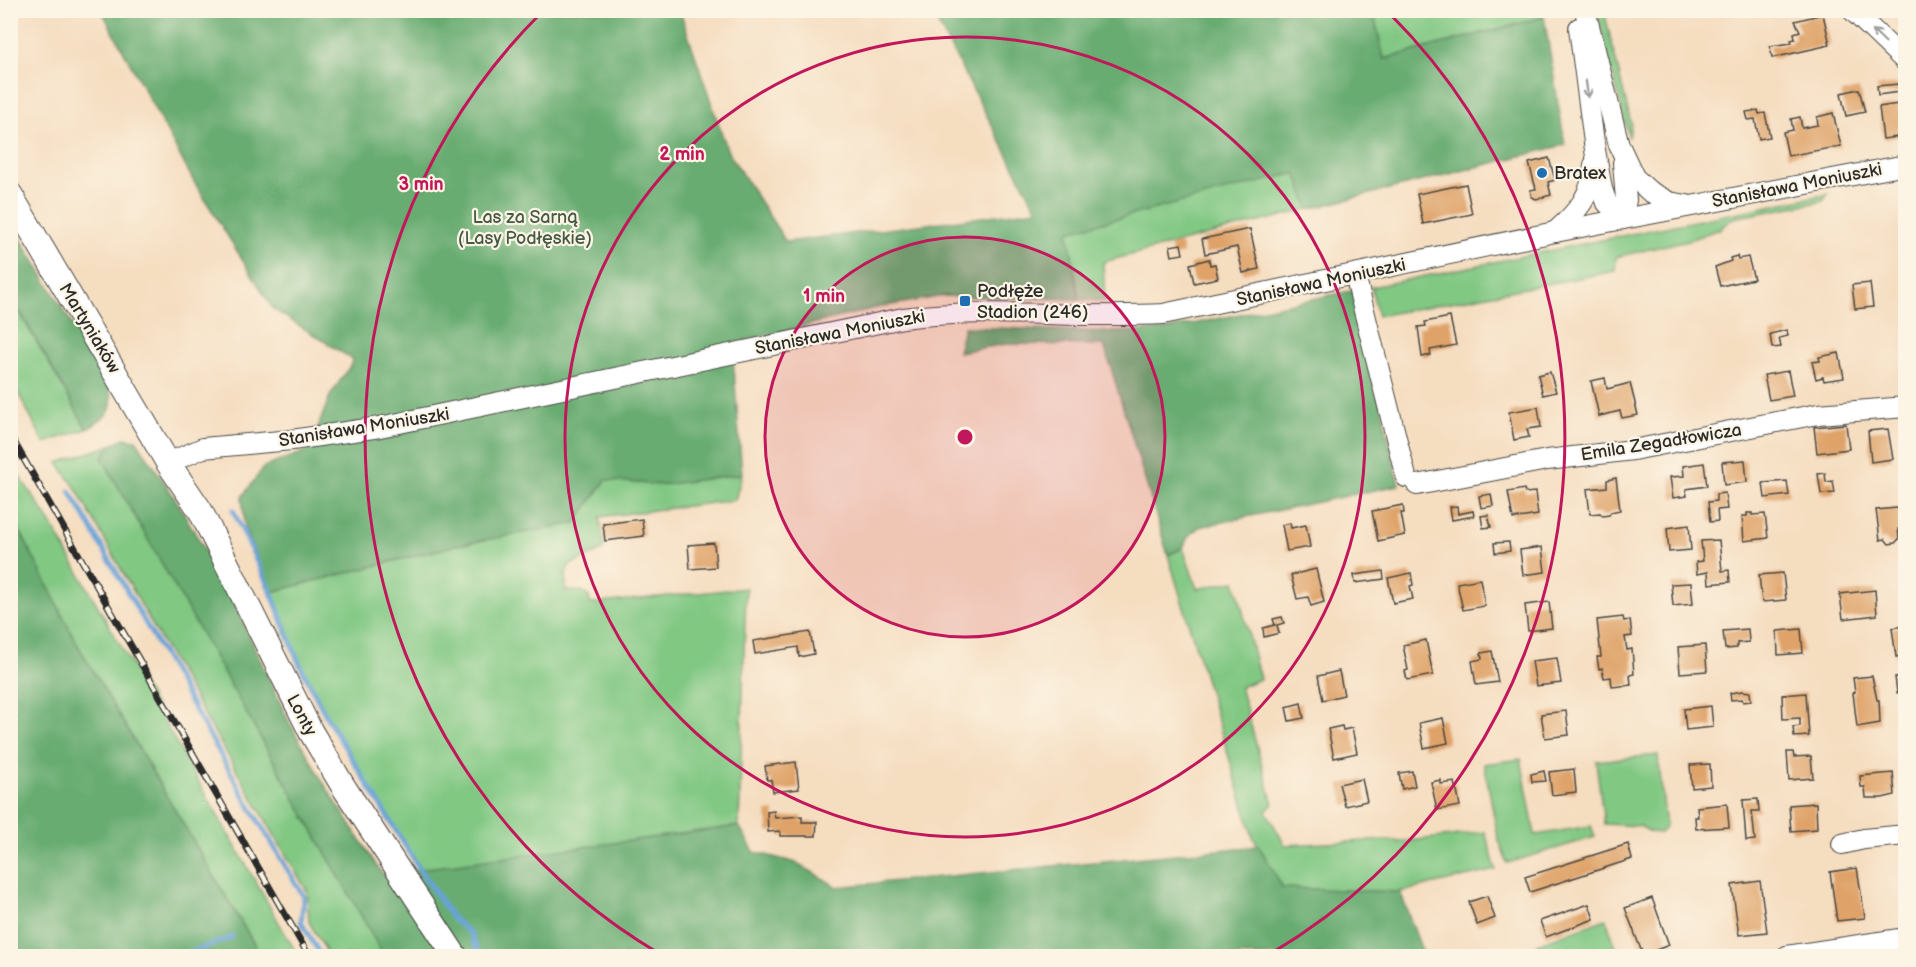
<svg xmlns="http://www.w3.org/2000/svg" width="1916" height="967" font-family="'Balsamiq Sans',sans-serif">
	<style>
		.green { fill: #81c883; stroke: #567a57; stroke-width: 1.5 }
		.forest { fill: #68ac71; stroke: #4a6c4e; stroke-width: 1.5 }
		.lines { fill: none; stroke-linecap: round; stroke-linejoin: round }
		.stream { stroke: #67a2d7; stroke-width: 5 }
		.building { fill: #dfa369 }
		.minor-casing { stroke: #494641; stroke-width: 22 }
		.major-casing { stroke: #494641; stroke-width: 26 }
		.minor { stroke: #fff; stroke-width: 20 }
		.major { stroke: #fff; stroke-width: 24 }
		.rail-casing { stroke: #2b2b2b; stroke-width: 7 }
		.rail { stroke: #fcf5e5; stroke-width: 4.5; stroke-dasharray: 14; stroke-linecap: butt }
		.oneway { stroke: #a0a0a0 }
		.ring { fill: none; stroke: #c2185b; stroke-width: 3 }
		.poi-dot { fill: #1f6fb2; stroke: #fcf5e5; stroke-width: 2 }
		.labels { text-anchor: middle; stroke-width: 4.5; stroke-linejoin: round; paint-order: stroke }
		.poi-label { font-size: 18px; fill: #2b2b2b; stroke: #fcf5e5; text-anchor: start }
		.street-label { font-size: 18px; fill: #2b2b2b; stroke: #fcf5e5 }
		.park-label { font-size: 18px; fill: #455a45; stroke: #fcf5e5 }
		.centre { fill: #c2185b; stroke: #fcf5e5; stroke-width: 3 }
		.ring-label { font-size: 18px; text-anchor: middle; font-weight: bold; fill: #c2185b; stroke: #fcf5e5; stroke-width: 4.5; stroke-linejoin: round; paint-order: stroke }
	</style>
	<rect width="100%" height="100%" fill="#fcf5e5"/>
	<filter id="ink" filterUnits="userSpaceOnUse"><feTurbulence type="fractalNoise" baseFrequency=".0167" numOctaves="2"/><feDisplacementMap in="SourceGraphic" scale="12" xChannelSelector="R" yChannelSelector="G"/><feConvolveMatrix kernelMatrix="1 2 1 2 8 2 1 2 1" color-interpolation-filters="sRGB"/></filter>
	<filter id="wash" filterUnits="userSpaceOnUse"><feTurbulence type="fractalNoise" baseFrequency=".008" numOctaves="4" result="noise"/><feDisplacementMap in="SourceGraphic" scale="24" xChannelSelector="R" yChannelSelector="G"/><feGaussianBlur stdDeviation="1.35" result="paint"/><feColorMatrix in="noise" values="0 0 0 0 0 0 0 0 0 0 0 0 0 0 0 0 0 1.4 0 .05"/><feComposite in="paint" operator="in"/></filter>
	<g filter="url(#wash)">
		<rect width="100%" height="100%" fill="#f5ddc0"/>
		<g class="green">
			<polygon points="1543,10 1544,17 1384,59 1373,11"/>
			<polygon points="1597,11 1604,11 1631,124 1629,138"/>
			<polygon points="1297,172 1309,209 1103,262 1105,301 1079,299 1068,231"/>
			<polygon points="1828,194 1823,201 1733,218 1719,229 1692,239 1616,257 1615,271 1378,316 1371,287"/>
			<polygon points="10,296 87,429 44,443 11,379"/>
			<polygon points="111,445 103,459 384,956 329,956 309,922 307,891 167,651 75,487 58,463"/>
			<polygon points="18,474 47,517 298,956 261,956 77,644 11,513 11,476"/>
			<polygon points="742,474 735,500 600,517 604,549 570,565 566,572 566,591 582,591 589,597 590,604 746,588 739,826 420,870 327,718 299,663 271,592 457,545 575,523 606,480 661,485"/>
			<polygon points="1183,548 1197,589 1235,581 1260,679 1240,687 1273,804 1266,811 1285,845 1387,840 1401,842 1485,832 1496,870 1400,892 1283,888 1253,837 1168,555"/>
			<polygon points="1658,755 1666,827 1660,833 1650,832 1640,826 1604,824 1596,761"/>
			<polygon points="1521,759 1535,835 1591,826 1595,837 1507,863 1498,837 1484,764"/>
			<polygon points="1606,919 1619,956 1546,956 1543,950 1537,944"/>
		</g>
		<g class="forest">
			<polygon points="102,11 680,11 728,152 786,242 1037,210 931,11 1373,11 1384,59 1544,17 1565,145 1309,209 1296,173 1068,231 1079,299 943,296 880,307 732,344 742,474 661,485 606,480 575,523 457,545 271,592 245,528 242,497 264,467 309,450 330,396 354,360 273,309 193,180"/>
			<path d="M10 221 107 382C117 408 110 416 87 429L11 296Z"/>
			<polygon points="1350,291 1356,294 1399,485 1199,527 1188,537 1183,548 1168,555 1104,345 1006,344 958,352 964,327 1114,332 1164,330"/>
			<polygon points="124,438 136,440 176,500 228,590 288,720 323,782 382,874 739,826 754,852 797,863 837,887 1259,846 1283,888 1400,892 1424,956 384,956 102,458 111,445"/>
			<polygon points="11,513 77,644 261,956 11,956"/>
		</g>
		<g class="lines">
			<g class="stream">
				<polyline points="70,491 252,810 304,897 301,922 321,956"/>
				<polyline points="233,510 271,592 299,663 327,718 420,870 453,919 470,933 480,956"/>
				<polyline points="181,956 232,937"/>
			</g>
		</g>
		<g id="blocks">
			<g class="building">
				<polygon points="1823,14 1830,45 1772,58 1770,46 1792,43 1791,40 1795,39 1794,33 1800,31 1795,21"/>
				<polygon points="1898,84 1899,92 1878,95 1877,86"/>
				<polygon points="1859,89 1865,112 1846,116 1841,93"/>
				<polygon points="1898,104 1899,111 1905,110 1905,136 1883,139 1879,107"/>
				<polygon points="1758,110 1759,114 1765,113 1770,137 1759,139 1755,119 1748,120 1746,112"/>
				<polygon points="1833,113 1841,146 1788,156 1783,132 1793,130 1791,119 1800,117 1802,128 1818,125 1817,117"/>
				<polygon points="1549,158 1555,180 1548,182 1551,195 1536,199 1532,197 1530,190 1536,189 1529,163"/>
				<polygon points="1466,184 1472,214 1423,224 1417,194"/>
				<polygon points="1250,229 1259,269 1243,273 1237,247 1205,254 1202,239"/>
				<polygon points="1181,244 1183,254 1172,256 1170,246"/>
				<polygon points="1737,256 1738,259 1748,257 1754,279 1720,286 1715,267 1731,261 1730,258"/>
				<polygon points="1209,259 1210,265 1215,264 1218,278 1194,283 1190,264"/>
				<polygon points="1870,283 1873,307 1855,309 1852,285"/>
				<polygon points="1450,317 1456,345 1430,350 1431,355 1422,357 1418,327 1426,326 1425,322"/>
				<polygon points="1787,330 1788,336 1779,338 1781,347 1772,348 1770,334"/>
				<polygon points="1839,353 1844,378 1824,381 1823,377 1816,379 1812,362 1820,361 1819,357"/>
				<polygon points="1788,371 1793,396 1769,400 1764,375"/>
				<polygon points="1550,372 1556,392 1543,395 1538,375"/>
				<polygon points="1605,378 1607,389 1630,383 1638,415 1622,418 1620,411 1599,416 1591,381"/>
				<polygon points="1538,407 1541,427 1527,429 1529,437 1514,440 1509,412"/>
				<polygon points="1846,424 1849,449 1817,453 1814,427"/>
				<polygon points="1888,429 1893,459 1871,462 1868,431"/>
				<polygon points="1745,460 1747,482 1724,485 1722,462"/>
				<polygon points="1704,463 1707,486 1686,489 1687,496 1673,498 1670,477 1684,476 1683,466"/>
				<polygon points="1825,473 1826,482 1833,481 1835,493 1821,494 1818,474"/>
				<polygon points="1616,478 1620,510 1611,512 1609,515 1603,516 1600,513 1590,514 1587,489 1607,487 1607,480"/>
				<polygon points="1787,481 1789,495 1765,498 1763,483"/>
				<polygon points="1524,489 1525,493 1535,492 1538,515 1513,519 1508,492"/>
				<polygon points="1725,493 1727,509 1717,510 1718,521 1710,522 1708,502 1716,501 1716,494"/>
				<polygon points="1491,494 1493,506 1481,508 1479,496"/>
				<polygon points="1403,505 1404,513 1401,513 1405,535 1378,541 1372,511"/>
				<polygon points="1457,506 1458,514 1473,511 1474,516 1452,520 1450,507"/>
				<polygon points="1897,508 1899,510 1902,529 1898,529 1899,539 1895,543 1889,544 1885,539 1880,540 1876,510"/>
				<polygon points="1747,513 1752,513 1752,515 1765,514 1768,538 1744,541 1742,516 1747,516"/>
				<polygon points="1488,515 1491,527 1483,528 1481,516"/>
				<polygon points="642,519 644,536 605,541 603,524"/>
				<polygon points="1290,523 1291,528 1306,525 1310,547 1287,551 1282,525"/>
				<polygon points="1689,525 1691,550 1669,552 1667,528"/>
				<polygon points="1719,540 1722,571 1729,570 1730,582 1709,584 1708,572 1697,574 1696,562 1703,561 1701,541"/>
				<polygon points="1509,542 1510,551 1495,553 1494,543"/>
				<polygon points="714,543 716,567 690,569 688,545"/>
				<polygon points="1542,547 1545,572 1523,575 1520,550"/>
				<polygon points="1316,569 1324,602 1311,606 1308,597 1297,599 1291,575"/>
				<polygon points="1383,571 1384,579 1355,583 1354,575"/>
				<polygon points="1411,573 1413,585 1410,586 1413,599 1393,603 1388,578"/>
				<polygon points="1783,573 1786,600 1762,602 1759,575"/>
				<polygon points="1480,579 1485,606 1463,610 1457,583"/>
				<polygon points="1691,583 1693,604 1673,606 1671,584"/>
				<polygon points="1875,590 1877,615 1843,619 1840,594"/>
				<polygon points="1549,602 1552,628 1528,631 1525,605"/>
				<polygon points="1282,617 1284,623 1277,625 1279,633 1264,637 1263,628 1275,625 1273,619"/>
				<polygon points="1623,617 1624,621 1630,620 1632,636 1625,637 1627,650 1632,649 1634,674 1630,675 1631,685 1612,687 1611,677 1604,678 1602,668 1599,669 1597,657 1601,657 1597,620"/>
				<polygon points="1905,626 1905,655 1896,657 1892,628"/>
				<polygon points="1748,629 1749,642 1737,643 1737,648 1725,649 1723,631"/>
				<polygon points="1801,629 1803,653 1778,655 1777,631"/>
				<polygon points="810,632 814,654 799,657 798,647 755,654 753,641"/>
				<polygon points="1426,640 1433,675 1407,680 1405,671 1408,670 1403,645"/>
				<polygon points="1705,645 1707,671 1680,673 1678,647"/>
				<polygon points="1492,651 1498,682 1476,685 1472,661 1482,659 1481,653"/>
				<polygon points="1557,658 1561,683 1536,686 1532,661"/>
				<polygon points="1339,671 1344,695 1323,700 1318,676"/>
				<polygon points="1872,676 1877,700 1879,700 1880,723 1857,727 1853,693 1855,692 1853,678"/>
				<polygon points="1905,676 1905,692 1897,693 1895,677"/>
				<polygon points="1742,691 1750,692 1751,701 1743,702 1742,699 1731,700 1730,693"/>
				<polygon points="1806,693 1809,736 1794,737 1793,727 1800,726 1800,718 1783,719 1782,695"/>
				<polygon points="1301,703 1304,718 1289,721 1286,707"/>
				<polygon points="1711,706 1713,727 1686,730 1684,709"/>
				<polygon points="1566,711 1569,735 1545,738 1541,714"/>
				<polygon points="1443,718 1448,743 1424,748 1419,723"/>
				<polygon points="1342,726 1343,730 1352,728 1357,753 1334,758 1328,729"/>
				<polygon points="1787,752 1793,752 1794,757 1811,756 1813,778 1789,780"/>
				<polygon points="796,762 799,789 773,792 771,780 767,780 765,766"/>
				<polygon points="1710,764 1711,786 1692,788 1690,765"/>
				<polygon points="1574,769 1576,792 1552,795 1549,772"/>
				<polygon points="1412,771 1415,786 1402,789 1399,773"/>
				<polygon points="1544,771 1546,781 1532,782 1531,774"/>
				<polygon points="1893,773 1895,795 1882,798 1866,798 1865,787 1861,787 1860,776"/>
				<polygon points="1362,779 1367,801 1345,806 1339,784"/>
				<polygon points="1441,780 1441,784 1455,782 1460,806 1437,810 1431,782"/>
				<polygon points="1758,799 1759,811 1752,811 1755,840 1746,841 1743,800"/>
				<polygon points="1816,803 1817,829 1791,831 1789,805"/>
				<polygon points="1727,804 1729,827 1696,829 1695,817 1698,817 1697,807"/>
				<polygon points="774,811 775,818 802,816 802,822 817,822 816,836 780,836 780,831 768,832 767,812"/>
				<polygon points="1628,844 1632,859 1530,892 1525,877"/>
				<polygon points="1857,868 1865,918 1837,921 1830,872"/>
				<polygon points="1760,881 1767,932 1739,935 1732,885"/>
				<polygon points="1487,896 1495,918 1477,925 1469,902"/>
				<polygon points="1652,898 1669,945 1643,955 1625,908"/>
				<polygon points="1589,904 1594,919 1546,937 1540,921"/>
			</g>
		</g>
	</g>
	<g filter="url(#ink)">
		<use href="#blocks" fill-opacity="0" stroke="#494641" stroke-width="1.5"/>
		<g class="lines">
			<g class="minor-casing">
				<g id="minor">
					<polyline points="1585,10 1619,145 1634,177 1649,191 1669,202 1687,205"/>
					<polyline points="1852,10 1906,62"/>
					<polyline points="1579,28 1595,150 1602,189 1607,203 1622,219"/>
					<polyline points="1622,219 1626,200 1623,163"/>
					<path d="M1555 232C1577 212 1592 196 1594 165"/>
					<polyline points="1355,275 1406,477"/>
					<path d="M168 463 203 448 292 440 380 427 903 318C990 307 1076 319 1163 314L1555 232 1906 165"/>
					<polyline points="1417,485 1547,460 1633,450 1818,414 1906,407"/>
					<polyline points="1842,844 1864,839 1906,835"/>
					<polyline points="1787,956 1906,938"/>
				</g>
			</g>
			<g class="major-casing">
				<polyline id="major" points="10,194 168,463 200,510 311,732 343,786 455,956"/>
			</g>
			<use href="#minor" class="minor"/>
			<use href="#major" class="major"/>
			<g class="rail-casing">
				<polyline id="rail" points="10,435 309,956"/>
			</g>
			<use href="#rail" class="rail"/>
		</g>
		<defs><path id="oneway-shaft" d="M-6 0H5M1.5-3L5.5 0L1.5 3" fill="none" stroke-width="1.6" stroke-linecap="round" stroke-linejoin="round" transform="scale(1.5)"/></defs>
		<g class="oneway">
			<use href="#oneway-shaft" transform="translate(1879 36) rotate(-136)"/>
			<use href="#oneway-shaft" transform="translate(1587 89) rotate(82)"/>
		</g>
	</g>
	<circle cx="965" cy="437" r="200" fill="#c2185b" fill-opacity=".12"/>
	<g class="ring">
		<circle cx="965" cy="437" r="200"/>
		<circle cx="965" cy="437" r="400"/>
		<path d="M660 954A600 600 0 0 1 541 13M1389 13A600 600 0 0 1 1270 954"/>
	</g>
	<g class="poi-dot">
		<circle cx="1542" cy="173" r="6"/>
		<rect x="959" y="295" width="12" height="12" rx="3"/>
	</g>
	<g class="labels">
		<g class="poi-label">
			<text x="1554" y="179">Bratex</text>
			<text x="977" y="297">Podłęże<tspan x="977" dy="21">Stadion (246)</tspan></text>
		</g>
		<g class="street-label">
			<text transform="translate(1797 185) rotate(-11)" y="6">Stanisława Moniuszki</text>
			<text transform="translate(1321 282) rotate(-12)" y="6">Stanisława Moniuszki</text>
			<text transform="translate(90 328) rotate(59)" y="6">Martyniaków</text>
			<text transform="translate(840 332) rotate(-11)" y="6">Stanisława Moniuszki</text>
			<text transform="translate(364 427) rotate(-9)" y="6">Stanisława Moniuszki</text>
			<text transform="translate(1661 442) rotate(-9)" y="6">Emila Zegadłowicza</text>
			<text transform="translate(302 715) rotate(62)" y="6">Lonty</text>
		</g>
		<g class="park-label">
			<text x="525" y="223">Las za Sarną<tspan x="525" dy="21">(Lasy Podłęskie)</tspan></text>
		</g>
	</g>
	<circle cx="965" cy="437" r="9" class="centre"/>
	<g class="ring-label">
		<text x="682" y="160">2 min</text>
		<text x="421" y="190">3 min</text>
		<text x="824" y="302">1 min</text>
	</g>
	<rect width="1916" height="967" fill="none" stroke="#fcf5e5" stroke-width="36"/>
</svg>
